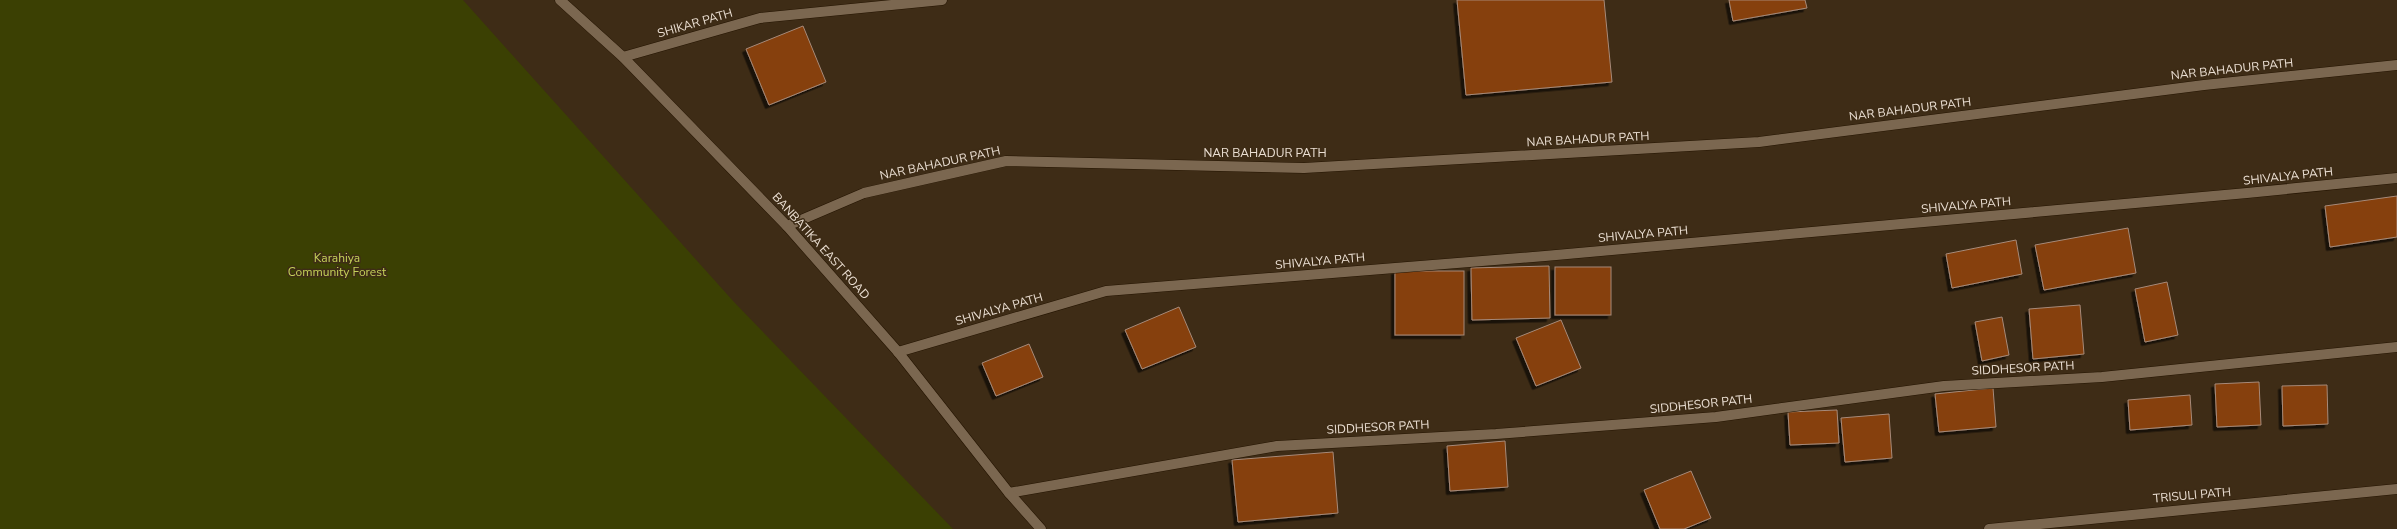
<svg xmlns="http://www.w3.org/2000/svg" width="2397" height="529" font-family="'Nunito Sans',sans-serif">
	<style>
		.green { fill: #3b4003 }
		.building { fill: #863f07; stroke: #a78a7a; filter: url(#shadow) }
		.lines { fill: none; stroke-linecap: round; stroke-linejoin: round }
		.minor-casing { stroke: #241401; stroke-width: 11 }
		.tertiary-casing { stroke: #241401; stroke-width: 11 }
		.minor { stroke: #7b6750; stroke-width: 10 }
		.tertiary { stroke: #7b6750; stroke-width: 10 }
		.labels { text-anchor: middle; stroke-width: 3; stroke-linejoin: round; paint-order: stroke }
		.street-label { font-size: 12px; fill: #ece0d4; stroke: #3e2c16 }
		.park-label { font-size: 12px; fill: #c4d159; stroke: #3e2c16 }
	</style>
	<defs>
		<filter id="shadow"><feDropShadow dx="-3.5" dy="3.5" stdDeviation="0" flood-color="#0009"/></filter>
	</defs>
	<rect width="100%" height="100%" fill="#3e2c16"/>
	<polygon class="green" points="0,0 463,0 734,302 953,529 0,529"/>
	<g class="building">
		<polygon points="1457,0 1604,0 1612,82 1466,95"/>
		<polygon points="1729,0 1805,0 1807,8 1733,21"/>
		<polygon points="803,26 826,82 769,105 746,49"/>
		<polygon points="2397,196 2397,237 2330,247 2325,206"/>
		<polygon points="2128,228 2136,273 2044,290 2035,245"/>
		<polygon points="2016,240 2022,274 1952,288 1946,254"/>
		<polygon points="1549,266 1550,318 1472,320 1471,268"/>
		<rect x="1555" y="267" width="56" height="48"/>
		<rect x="1395" y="271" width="69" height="64"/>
		<polygon points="2167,282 2178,335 2145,342 2135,289"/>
		<polygon points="2080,305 2084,354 2033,359 2029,309"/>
		<polygon points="1179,307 1196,347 1142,369 1125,330"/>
		<polygon points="2002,317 2009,355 1982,361 1975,322"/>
		<polygon points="1561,320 1581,368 1536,386 1516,338"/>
		<polygon points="1029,344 1043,377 996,396 982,363"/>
		<polygon points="2259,382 2261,425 2217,427 2215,384"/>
		<polygon points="2327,385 2328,424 2283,426 2282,386"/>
		<polygon points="1993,388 1996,427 1939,432 1935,394"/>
		<polygon points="2190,395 2192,425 2130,430 2128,400"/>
		<polygon points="1837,410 1839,443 1790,445 1788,412"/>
		<polygon points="1889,414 1892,458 1845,462 1841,418"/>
		<polygon points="1505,441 1508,487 1450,491 1447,446"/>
		<polygon points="1333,452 1338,513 1238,522 1232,460"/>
		<polygon points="1691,471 1711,518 1684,529 1660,529 1644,490"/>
	</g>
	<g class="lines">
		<g class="minor-casing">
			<g id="minor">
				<polyline points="623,57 760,18 942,0"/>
				<polyline points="787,226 864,193 1006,161 1304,168 1759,142 2204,85 2397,65"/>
				<polyline points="898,352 1106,291 1545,256 2247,193 2397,178"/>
				<polyline points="1009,493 1277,446 1496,434 1716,417 1944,386 2102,377 2397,347"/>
				<polyline points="1989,529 2397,489"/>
			</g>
		</g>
		<g class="tertiary-casing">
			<polyline id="tertiary" points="560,0 623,57 787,226 898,352 1009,493 1041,529"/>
		</g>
		<use href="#minor" class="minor"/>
		<use href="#tertiary" class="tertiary"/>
	</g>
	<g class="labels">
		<g class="street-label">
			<text transform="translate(695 23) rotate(-16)" y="4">SHIKAR PATH</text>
			<text transform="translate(2232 69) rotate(-6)" y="4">NAR BAHADUR PATH</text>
			<text transform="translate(1910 109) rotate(-7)" y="4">NAR BAHADUR PATH</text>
			<text transform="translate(1588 139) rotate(-3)" y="4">NAR BAHADUR PATH</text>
			<text x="1265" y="157">NAR BAHADUR PATH</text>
			<text transform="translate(940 163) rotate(-12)" y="4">NAR BAHADUR PATH</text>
			<text transform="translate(2288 176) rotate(-6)" y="4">SHIVALYA PATH</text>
			<text transform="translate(1966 205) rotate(-5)" y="4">SHIVALYA PATH</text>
			<text transform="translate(1643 234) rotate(-5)" y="4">SHIVALYA PATH</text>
			<text transform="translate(821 246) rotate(48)" y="4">BANBATIKA EAST ROAD</text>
			<text transform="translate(1320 261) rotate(-5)" y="4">SHIVALYA PATH</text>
			<text transform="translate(999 309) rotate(-16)" y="4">SHIVALYA PATH</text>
			<text transform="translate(2023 368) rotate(-3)" y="4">SIDDHESOR PATH</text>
			<text transform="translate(1701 404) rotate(-6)" y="4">SIDDHESOR PATH</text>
			<text transform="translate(1378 427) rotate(-3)" y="4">SIDDHESOR PATH</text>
			<text transform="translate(2192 495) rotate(-5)" y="4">TRISULI PATH</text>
		</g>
		<g class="park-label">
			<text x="337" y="262">Karahiya<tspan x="337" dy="14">Community Forest</tspan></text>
		</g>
	</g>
</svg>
